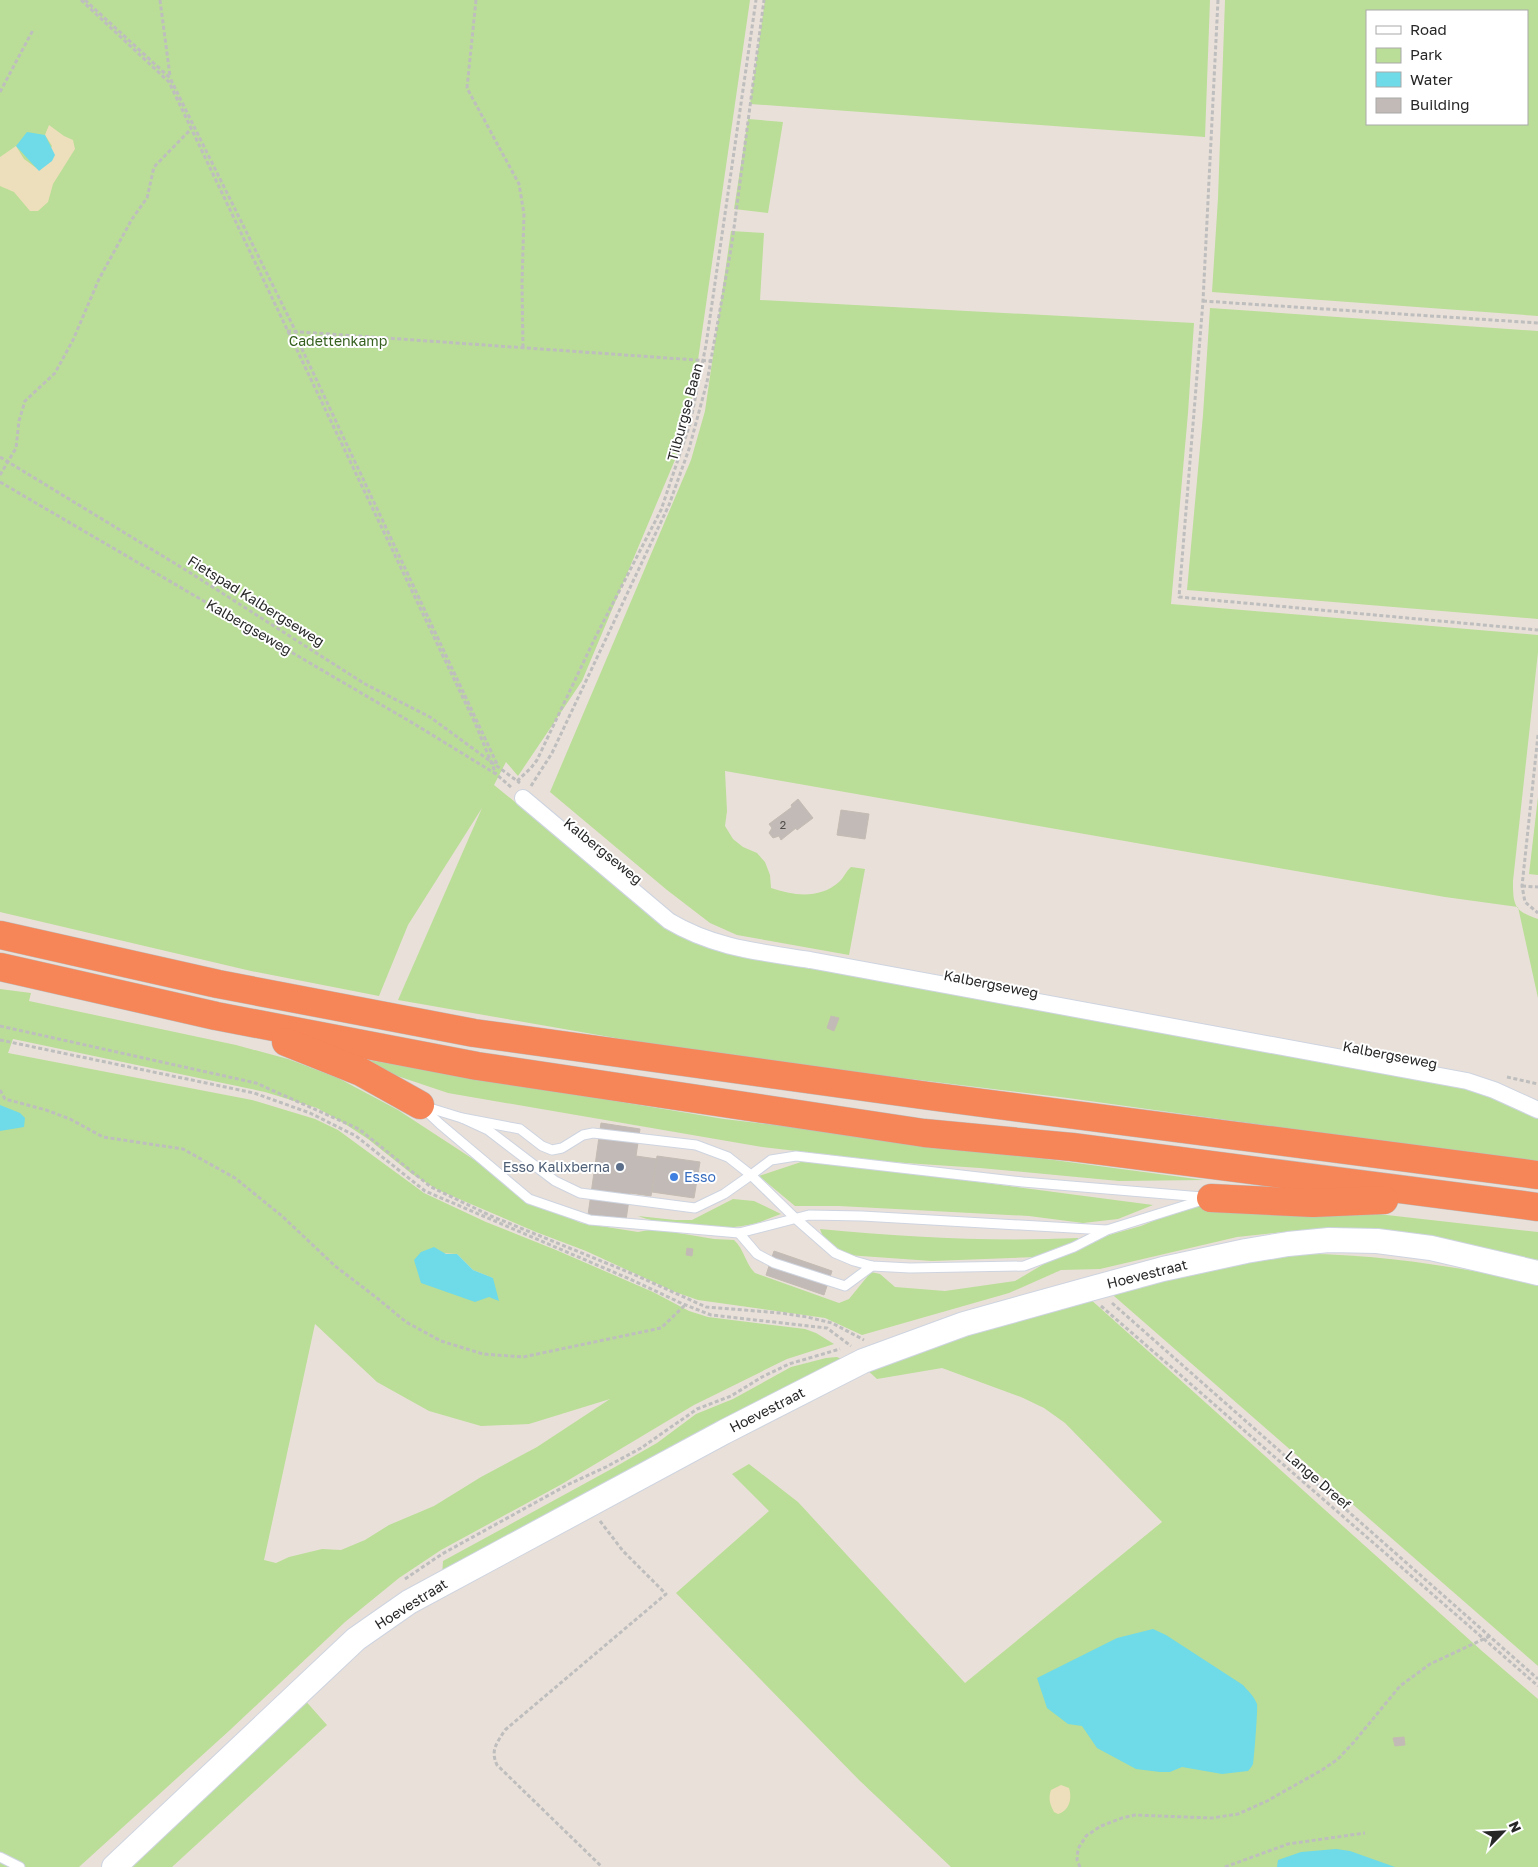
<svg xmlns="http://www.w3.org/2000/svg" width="1538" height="1867" font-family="'Golos Text',sans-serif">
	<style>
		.green { fill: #bade97; fill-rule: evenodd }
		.sand { fill: #eedfbc }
		.water { fill: #6fdae8 }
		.building { fill: #c1bab6; stroke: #c4bcb3 }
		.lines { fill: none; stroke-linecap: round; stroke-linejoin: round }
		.lane-casing { stroke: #ced4e0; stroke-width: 11 }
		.street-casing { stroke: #ced4e0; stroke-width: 18 }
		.secondary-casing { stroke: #ced4e0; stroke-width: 26 }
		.highway-casing { stroke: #bebebe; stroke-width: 29 }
		.path { stroke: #bebebe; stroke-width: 3; stroke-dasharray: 4 2.5; stroke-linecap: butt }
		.lane { stroke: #fff; stroke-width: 9 }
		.street { stroke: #fff; stroke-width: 16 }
		.secondary { stroke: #fff; stroke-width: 24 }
		.highway { stroke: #f68557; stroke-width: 28 }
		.service-dot { fill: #5c6f8a; stroke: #fff; stroke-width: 2 }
		.shop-dot { fill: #3f7fe0; stroke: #fff; stroke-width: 2 }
		.labels { text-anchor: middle; stroke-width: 4; stroke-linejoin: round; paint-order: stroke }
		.number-label { font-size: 11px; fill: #4e4c4b }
		.park-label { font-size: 14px; fill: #345f1c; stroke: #fff }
		.street-label { font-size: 14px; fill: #272727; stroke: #fff }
		.service-label { font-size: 14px; fill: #4e5e75; stroke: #fff; text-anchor: end }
		.shop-label { font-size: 14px; fill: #366cbe; stroke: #fff; text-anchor: start }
	</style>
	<rect width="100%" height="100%" fill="#e9e0d9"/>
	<g class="green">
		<polygon points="0,0 750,0 698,360 690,408 677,455 582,681 518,776 506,762 494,785 668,926 1467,1087 1538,1118 1538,1163 1068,1098 819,1068 650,1044 398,1000 482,808 408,925 379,996 251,971 0,912"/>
		<polygon points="765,0 1210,0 1205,137 750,104"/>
		<path d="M1225 0H1538V316L1212 292 1218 198ZM1367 11H1527V124H1367Z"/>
		<polygon points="748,119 783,122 768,213 734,209"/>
		<path d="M731 231 764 233 760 300 1194 323 1188 413 1171 604 1538 635V652L1513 881C1513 905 1514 911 1538 919V998L1518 907 1445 897 725 771 727 811 725 826 733 839 743 847 757 853 765 862 770 875 771 888C794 896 820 899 839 882 844 878 846 871 851 867L865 869 849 955 737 935 710 923 667 890 550 792 691 460 705 411Z"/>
		<polygon points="1210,308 1538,331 1538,619 1187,590 1203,415"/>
		<polygon points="1538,797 1538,875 1529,874"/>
		<path d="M0 989 31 993 29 1001 236 1045 288 1059 338 1078 398 1110 537 1201 565 1216 581 1223 638 1232 654 1229 714 1239 734 1240C744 1249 745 1263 755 1273L839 1303 849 1299 871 1272 880 1274 895 1287 945 1291 1015 1281 1049 1261 1109 1235 1141 1226 1195 1204 1369 1213 1538 1232V1260L1482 1251 1330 1234 1284 1232 1237 1237 1100 1269 1061 1270 1009 1293 862 1335 825 1318 698 1300 675 1292 586 1251 536 1232 438 1190 412 1174 368 1139 342 1122 317 1108 265 1092 13 1039 8 1053 252 1100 315 1119 338 1130 424 1193 486 1222 556 1250 653 1292 689 1311 708 1317 805 1329 816 1333 834 1344 787 1359 694 1405 562 1484 441 1550 399 1578 345 1622 230 1730 79 1867H0ZM421 1252 457 1254 473 1270 493 1278ZM315 1324 377 1382 429 1411 481 1426 529 1424 610 1399 537 1447 481 1477 434 1506 389 1525 365 1540 341 1550 322 1549 289 1557 276 1563 264 1560Z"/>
		<polygon points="332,1054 724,1119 895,1139 1204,1180 1119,1181 980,1168 891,1162 762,1147 448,1093"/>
		<polygon points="819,1161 1153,1205 1118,1219 1083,1223 1029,1216 839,1206 795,1206 759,1176 801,1162"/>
		<path d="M733 1199 754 1201 781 1214C770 1218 759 1223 748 1225 721 1231 663 1226 638 1216L675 1220H692Z"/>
		<path d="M820 1229C905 1237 992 1242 1078 1238L1079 1240 1035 1257 932 1261 847 1255 823 1237Z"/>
		<path d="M1304 1254C1383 1254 1461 1268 1538 1283V1666L1106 1289 1223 1264Z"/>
		<polygon points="1089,1298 1482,1651 1538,1699 1538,1867 951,1867 859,1780 676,1593 769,1511 732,1474 749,1464 798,1502 965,1683 1162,1522 1065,1423 1044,1408 1021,1397 942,1368 877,1379 863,1366"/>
		<polygon points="837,1357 845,1361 442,1577 443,1561 615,1467 657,1443 696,1414 733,1399 791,1367 826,1358"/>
		<polygon points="303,1698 327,1725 172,1867 126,1867"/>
	</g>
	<g class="sand">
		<polygon points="49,125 64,136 73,140 75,149 53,184 48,202 38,211 30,211 14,192 0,186 0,157 16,146 24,159 39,170 52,146 45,135"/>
		<path d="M1061 1785 1069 1788C1072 1798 1070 1810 1058 1814L1054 1812C1050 1805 1048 1798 1051 1790Z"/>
	</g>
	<g class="water">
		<polygon points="27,132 45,135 55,155 52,161 39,171 16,146"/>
		<polygon points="0,1105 20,1113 25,1118 24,1127 0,1131"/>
		<polygon points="434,1247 446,1254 457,1254 473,1270 493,1278 499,1301 489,1297 475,1302 421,1283 414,1260 421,1252"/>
		<path d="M1153 1629 1166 1635 1243 1685C1248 1691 1254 1696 1257 1704 1258 1708 1254 1760 1253 1764 1252 1766 1250 1769 1248 1771L1222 1774 1182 1767 1170 1772H1160L1136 1769 1097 1748 1082 1726 1068 1724 1047 1708 1037 1678 1117 1638Z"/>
		<polygon points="1336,1849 1350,1851 1395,1867 1277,1867 1278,1860 1301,1852"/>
	</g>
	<g class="building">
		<polygon points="798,799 813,818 797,830 796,828 781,840 779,836 773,838 769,833 772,828 769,824 792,807 791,805"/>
		<polygon points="841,810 869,814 865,839 837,835"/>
		<polygon points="831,1016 839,1018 834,1031 827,1028"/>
		<polygon points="601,1123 640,1129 636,1156 657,1159 651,1196 630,1193 626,1220 588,1215"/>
		<polygon points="657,1156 700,1162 694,1198 652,1192"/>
		<polygon points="687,1248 693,1249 692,1256 686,1255"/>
		<polygon points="774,1251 832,1271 824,1295 766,1275"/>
		<polygon points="1404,1737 1405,1745 1395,1746 1393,1738"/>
	</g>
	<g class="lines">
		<g class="lane-casing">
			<g id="lane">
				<polyline points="423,1106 462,1118 520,1129 542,1146 552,1150 562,1148 583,1135 593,1133 696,1145 728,1157 751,1175 771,1160 796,1156 1023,1182 1202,1197"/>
				<polyline points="422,1107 440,1124 529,1199 590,1220 739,1233 809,1215 862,1216 1106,1230"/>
				<polyline points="462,1118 488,1130 555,1181 580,1193 695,1208 724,1194 751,1175 795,1218 835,1253 854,1261 872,1266 910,1268 1024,1266 1074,1247 1107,1230 1209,1198"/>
				<polyline points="739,1233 757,1254 774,1263 845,1286 872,1266"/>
				<polyline points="0,1857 20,1867"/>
			</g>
		</g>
		<g class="street-casing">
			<path id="street" d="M523 798 669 921C714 948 760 952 810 960L1467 1081 1494 1090 1538 1110"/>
		</g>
		<g class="secondary-casing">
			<polyline id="secondary" points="114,1867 356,1639 409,1602 724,1432 863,1361 964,1324 1086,1290 1163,1269 1246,1251 1288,1244 1329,1240 1377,1241 1431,1248 1538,1273"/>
		</g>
		<g class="highway-casing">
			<g id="highway">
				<polyline points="0,935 218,984 474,1033 929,1096 1538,1175"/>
				<polyline points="0,967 216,1016 477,1066 924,1133 1072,1147 1538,1207"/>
				<polyline points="286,1042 361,1072 420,1105"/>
				<polyline points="1211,1198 1313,1203 1384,1200"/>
			</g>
		</g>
		<g class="path">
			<polyline points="81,0 169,82 475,723 496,774"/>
			<polyline points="85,0 170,78 296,332 302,349 498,766"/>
			<polyline points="160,0 170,76"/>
			<polyline points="476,0 467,88 519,184 524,214 522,284 523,348"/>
			<polyline points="1218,0 1203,301 1179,597 1538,630"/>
			<polyline points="0,92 33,30"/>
			<polyline points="1203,301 1538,323"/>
			<polyline points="287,331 710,361"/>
			<polyline points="0,457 189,572 365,684 430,717 520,783"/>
			<polyline points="0,475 16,448 19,421 25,401 55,373 73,340 99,279 132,219 147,198 154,167 191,129"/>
			<polyline points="0,482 416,725 496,774 512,788"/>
			<polyline points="1538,735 1522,886 1525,902 1538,913"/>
			<polyline points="517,781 531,768 537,760 595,638 661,510 690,424 706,345 756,0"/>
			<polyline points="531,786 552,753 669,505 689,449 707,382 732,243 764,0"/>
			<polyline points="1522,886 1538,887"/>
			<polyline points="0,1026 256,1083 359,1129 431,1187 491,1216 633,1274 706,1307 781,1313 807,1317 832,1323 864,1340"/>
			<polyline points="0,1040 254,1093 310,1113 356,1136 425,1191 632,1280 683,1304 711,1315 827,1328 851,1346"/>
			<polyline points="1507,1077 1538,1084"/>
			<polyline points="0,1090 5,1099 46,1110 70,1119 103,1137 183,1149 235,1178 282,1216 335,1266 377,1298 406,1322 441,1341 483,1354 523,1357 661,1328 685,1305"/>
			<polyline points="1112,1303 1538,1679"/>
			<polyline points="1101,1306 1538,1686"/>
			<path d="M600 1521 623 1551 666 1594 505 1730C497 1743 490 1750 497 1765L602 1867"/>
			<polyline points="405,1579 442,1554 569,1484 606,1467 641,1448 697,1409 731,1396 762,1377 789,1364 840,1349"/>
			<polyline points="1080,1867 1077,1860 1078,1849 1086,1836 1101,1826 1122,1818 1135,1815 1212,1818 1238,1814 1267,1801 1322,1770 1338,1759 1354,1742 1400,1686 1430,1664 1490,1636"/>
			<polyline points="1225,1867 1288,1844 1365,1833"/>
		</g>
		<use href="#lane" class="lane"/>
		<use href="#street" class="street"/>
		<use href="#secondary" class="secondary"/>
		<use href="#highway" class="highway"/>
	</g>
	<circle class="service-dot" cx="620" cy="1167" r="5"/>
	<circle class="shop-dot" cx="674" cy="1177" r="5"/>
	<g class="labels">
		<g class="number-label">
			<text x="783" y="829">2</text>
		</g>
		<g class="park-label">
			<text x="338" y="346">Cadettenkamp</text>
		</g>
		<g class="street-label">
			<text transform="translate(685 412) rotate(-75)" y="5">Tilburgse Baan</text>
			<text transform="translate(256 601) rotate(32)" y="5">Fietspad Kalbergseweg</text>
			<text transform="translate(249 627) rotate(30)" y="5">Kalbergseweg</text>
			<text transform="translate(603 851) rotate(39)" y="5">Kalbergseweg</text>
			<text transform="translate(991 984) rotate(11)" y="5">Kalbergseweg</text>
			<text transform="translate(1390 1055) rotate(11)" y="5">Kalbergseweg</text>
			<text transform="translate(1147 1274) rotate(-14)" y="5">Hoevestraat</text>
			<text transform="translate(767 1410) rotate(-27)" y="5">Hoevestraat</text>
			<text transform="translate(1318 1480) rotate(41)" y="5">Lange Dreef</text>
			<text transform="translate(411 1604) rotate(-32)" y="5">Hoevestraat</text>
		</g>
		<g class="service-label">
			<text x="610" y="1172">Esso Kalixberna</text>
		</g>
		<g class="shop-label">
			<text x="684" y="1182">Esso</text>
		</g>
	</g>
	<rect x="1366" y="10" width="162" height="115" fill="#ffffff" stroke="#a9a9a9"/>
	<rect x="1376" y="26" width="25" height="8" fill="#ffffff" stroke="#a9a9a9"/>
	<text x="1410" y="35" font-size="15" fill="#272727">Road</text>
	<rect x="1376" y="48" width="25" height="15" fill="#bade97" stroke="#a9a9a9"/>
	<text x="1410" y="60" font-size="15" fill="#272727">Park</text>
	<rect x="1376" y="72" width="25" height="15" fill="#6fdae8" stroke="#a9a9a9"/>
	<text x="1410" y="85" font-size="15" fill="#272727">Water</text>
	<rect x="1376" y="98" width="25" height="15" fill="#c1bab6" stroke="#a9a9a9"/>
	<text x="1410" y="110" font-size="15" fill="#272727">Building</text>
	<g transform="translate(1503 1832) rotate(66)" stroke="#ffffff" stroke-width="4" paint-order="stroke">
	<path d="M0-4L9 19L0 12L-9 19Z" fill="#272727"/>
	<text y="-8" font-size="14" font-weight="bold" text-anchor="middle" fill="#272727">N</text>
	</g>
</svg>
